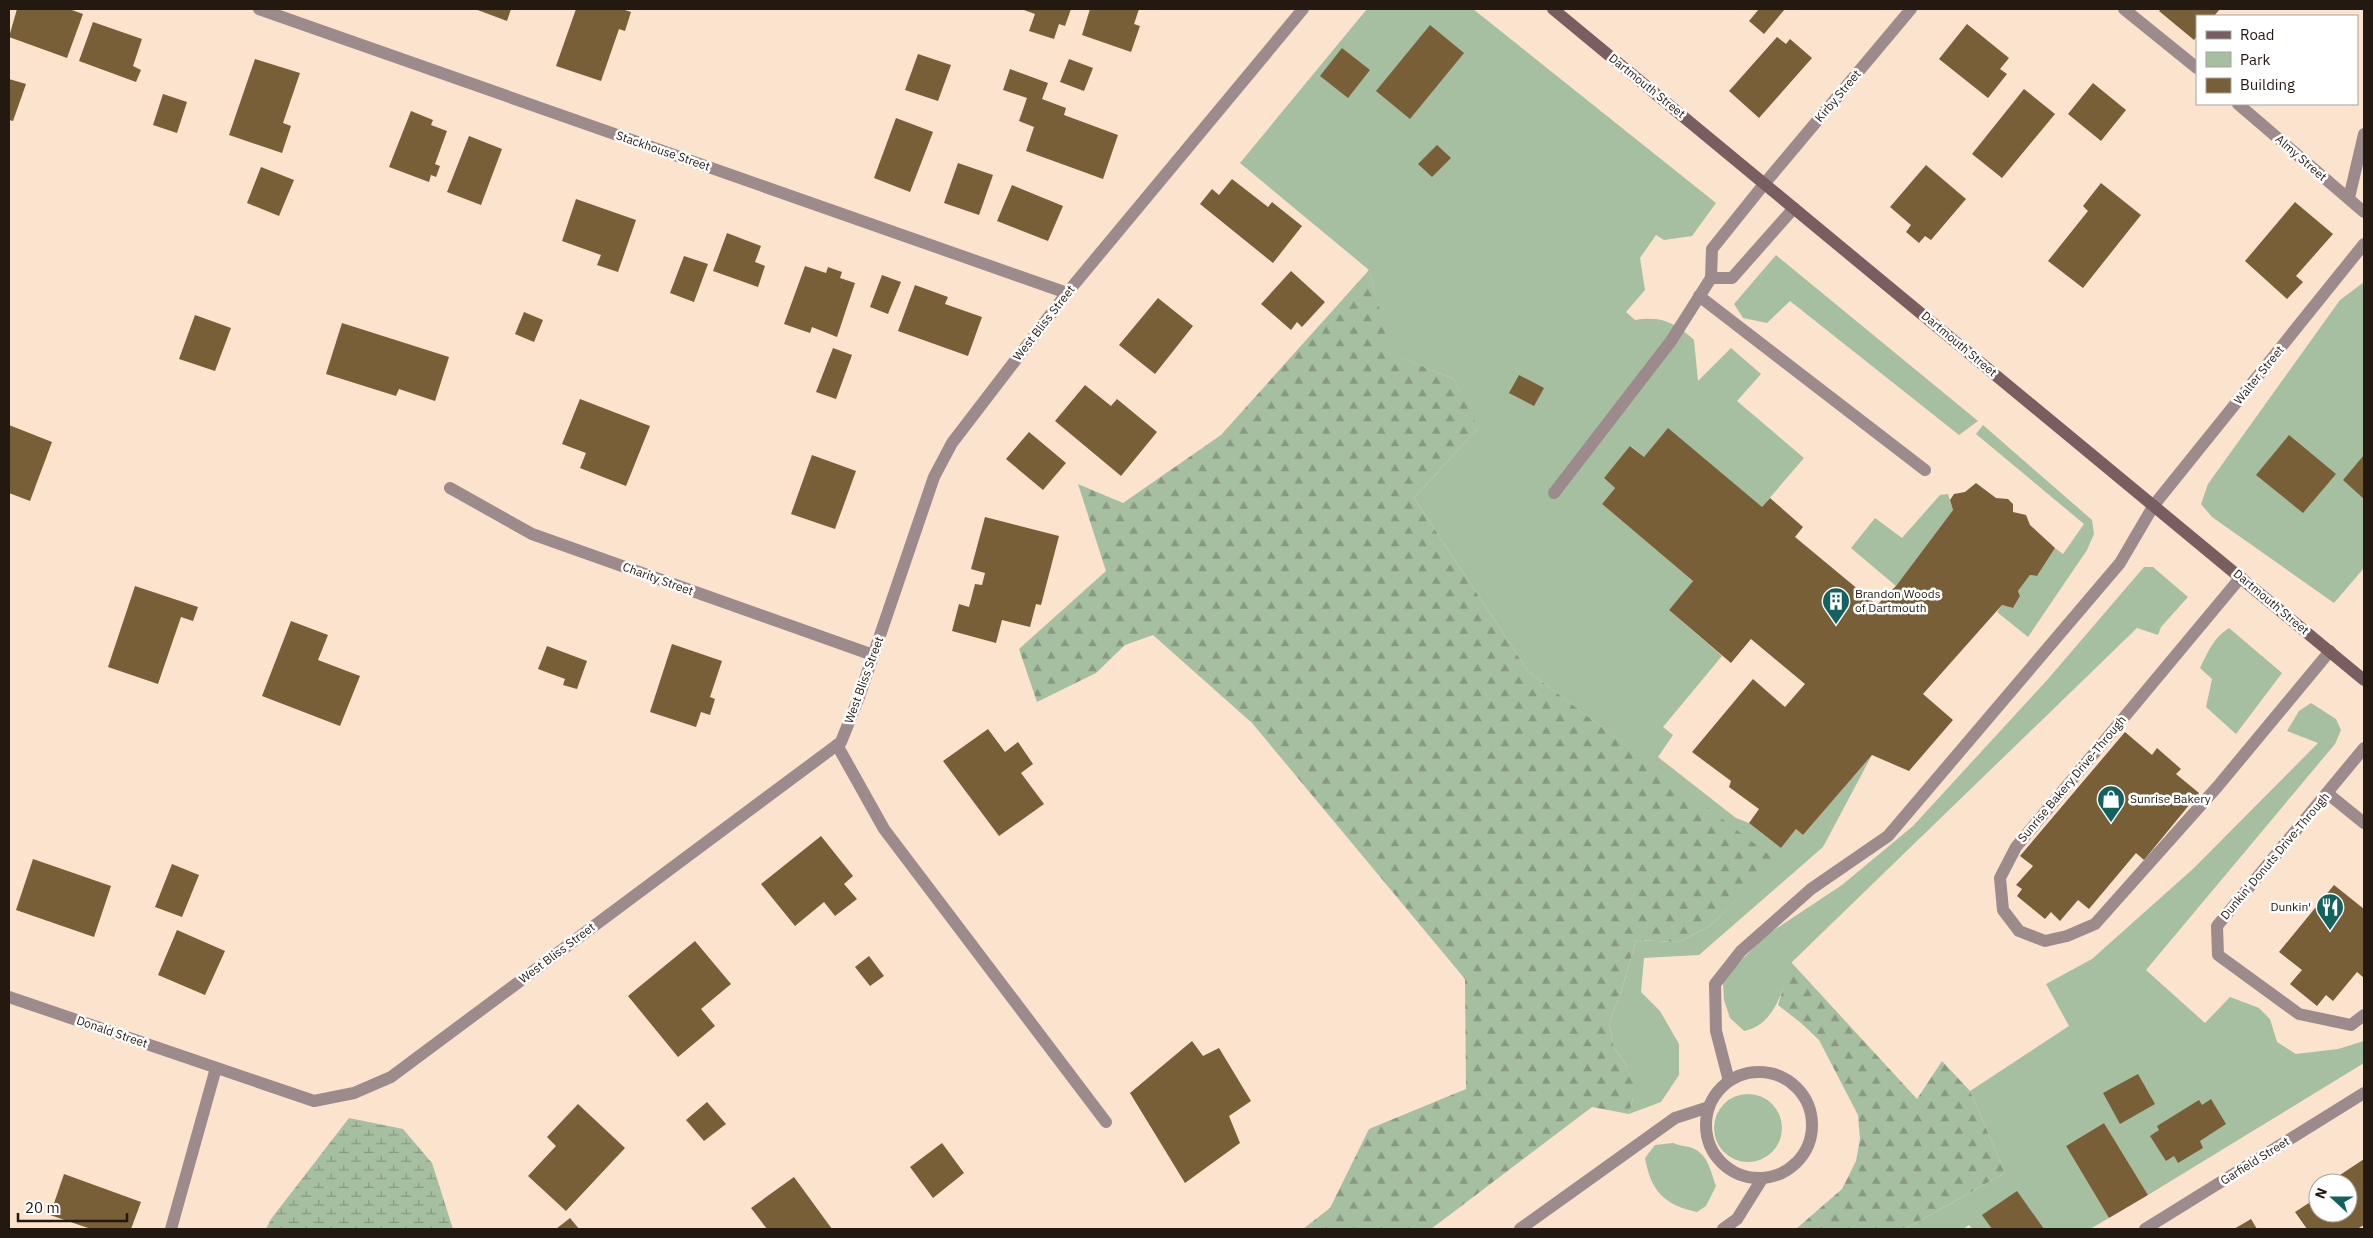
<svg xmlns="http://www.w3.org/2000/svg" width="2373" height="1238" font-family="'IBM Plex Sans',sans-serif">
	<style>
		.green { fill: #a6bfa0 }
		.forest { fill: url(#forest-firs) }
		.wetland { fill: url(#wetland-marsh) }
		.building { fill: #785f37 }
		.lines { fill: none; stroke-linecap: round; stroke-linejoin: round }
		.service { stroke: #9d8a8c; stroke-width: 12 }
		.minor { stroke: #9d8a8c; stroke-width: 12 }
		.secondary { stroke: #785e60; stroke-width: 12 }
		.labels { text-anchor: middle; stroke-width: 5; stroke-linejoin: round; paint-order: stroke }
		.street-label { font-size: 12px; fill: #241910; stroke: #fff }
		.poi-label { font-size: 12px; fill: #241910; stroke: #fff; text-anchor: start }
	</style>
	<defs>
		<pattern id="forest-firs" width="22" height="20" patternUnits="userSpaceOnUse" patternTransform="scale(1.25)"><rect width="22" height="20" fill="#a6bfa0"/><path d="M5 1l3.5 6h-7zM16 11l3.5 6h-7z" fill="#879a81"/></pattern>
		<pattern id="wetland-marsh" width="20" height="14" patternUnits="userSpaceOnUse" patternTransform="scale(1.25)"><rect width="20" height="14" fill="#a6bfa0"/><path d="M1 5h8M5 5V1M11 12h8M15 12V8" fill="none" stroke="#879a81"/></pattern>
	</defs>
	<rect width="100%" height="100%" fill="#fce3ce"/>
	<g class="green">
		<path d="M1367 9H1473L1716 203 1692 236 1664 240 1656 235 1640 258 1645 290 1626 312 1635 320C1662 316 1674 322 1694 340L1698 381 1731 348 1761 374 1737 401 1804 458 1762 507 1644 457 1631 446 1604 478 1615 488 1602 504 1693 581 1669 610 1722 656 1663 727 1673 735 1658 757 1718 804 1736 818 1749 823 1781 848 1796 829 1803 835 1872 755 1823 847 1699 955 1644 958 1641 992 1660 1011 1679 1044V1075L1661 1102 1629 1114 1633 1098 1627 1066 1614 1048 1609 1023 1622 989 1636 940 1679 942 1710 926 1775 860 1528 671 1414 498 1477 429 1454 379 1391 354 1369 270 1240 163Z"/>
		<polygon points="1776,255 1978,421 1959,435 1790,301 1767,323 1743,318 1734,304"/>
		<polygon points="2364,282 2364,568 2334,603 2212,517 2201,504 2208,484 2340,300"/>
		<polygon points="1983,425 2092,520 2094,534 2087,550 2028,637 1997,612 2002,605 2013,608 2020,596 2018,591 2030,575 2037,576 2055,548 2063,554 2084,524 1976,434"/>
		<polygon points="1948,494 1953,510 1896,586 1851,548 1875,518 1902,538 1940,495"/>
		<path d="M2144 567H2153L2188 597 2161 627 2158 635 2137 628 1792 962C1783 989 1775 1025 1744 1031L1730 1018 1724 1000 1723 983 1731 971 1765 936 1842 885 1913 826 2048 679Z"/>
		<path d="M2229 628 2282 673 2236 734 2206 707 2212 679 2200 668C2208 652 2213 638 2229 628Z"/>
		<polygon points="2311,703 2336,719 2341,730 2335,744 2146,970 2205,1023 2230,997 2259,1008 2270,1019 2277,1042 2296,1054 2338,1049 2364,1041 2364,1063 2148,1195 2104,1123 2066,1146 2109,1218 2090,1229 1972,1229 1969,1225 1963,1229 1905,1229 2005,1173 1970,1091 2069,1026 2046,984 2092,959 2194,868 2318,743 2287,731 2299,711"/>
		<circle cx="1748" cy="1128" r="34"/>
		<path d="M1673 1143C1678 1145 1683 1146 1689 1147 1708 1152 1710 1170 1716 1186L1706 1206 1697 1212C1664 1205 1651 1191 1645 1158L1655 1145Z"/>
	</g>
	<g class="forest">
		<polygon points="1369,270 1392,354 1454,379 1478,428 1414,498 1528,671 1776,860 1710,926 1679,942 1636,940 1622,989 1609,1023 1614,1048 1627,1066 1633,1081 1633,1098 1629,1114 1592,1107 1431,1229 1303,1229 1330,1208 1369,1129 1466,1089 1465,979 1252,723 1153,635 1125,645 1096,673 1037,702 1019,649 1106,571 1078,484 1123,503 1221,435"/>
		<polygon points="1791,962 1917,1099 1942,1061 1970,1091 2005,1173 1905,1229 1796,1229 1842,1189 1856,1161 1860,1139 1858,1115 1819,1040 1801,1023 1778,1005"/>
	</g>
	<polygon class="wetland" points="349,1118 403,1129 432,1163 453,1229 266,1229 271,1219"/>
	<g class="building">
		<polygon points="17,9 69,9 83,14 67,58 9,37"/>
		<polygon points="475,9 511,9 507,21"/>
		<polygon points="576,9 622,9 631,12 625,31 619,29 601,81 556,66"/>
		<polygon points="1021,9 1071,9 1065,26 1059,24 1054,39 1029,31 1035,14"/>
		<polygon points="1090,9 1139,9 1134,24 1140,26 1131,52 1082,35"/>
		<polygon points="1759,9 1785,9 1764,34 1749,21"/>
		<polygon points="2161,9 2220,9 2214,16 2197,16 2197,36 2194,40 2159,11"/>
		<polygon points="93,22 142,39 133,66 141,70 136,82 79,61"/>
		<polygon points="1967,24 2009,58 2000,69 2007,74 1988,98 1939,59"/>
		<polygon points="1430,25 1464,53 1410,119 1376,91"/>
		<polygon points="1777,37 1786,44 1790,39 1812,58 1759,118 1729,91"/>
		<polygon points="1342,48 1370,70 1348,98 1320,76"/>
		<polygon points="918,54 951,65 938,101 905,90"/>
		<polygon points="255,59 300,73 283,123 291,126 282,153 229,135"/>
		<polygon points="1069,59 1093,68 1084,91 1060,82"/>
		<polygon points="1010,69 1048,83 1042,99 1066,108 1064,115 1118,135 1103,179 1026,151 1034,127 1019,121 1027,98 1003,90"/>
		<polygon points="9,79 26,84 13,121 9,120"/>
		<polygon points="2093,83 2126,110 2101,141 2068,114"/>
		<polygon points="2024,89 2055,114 2002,178 1972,154"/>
		<polygon points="163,94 187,102 177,133 153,125"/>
		<polygon points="411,111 433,120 431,125 447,131 435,164 440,166 436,177 431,175 429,182 389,167"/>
		<polygon points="896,118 933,132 910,192 874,178"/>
		<polygon points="469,136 502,149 481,205 447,192"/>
		<polygon points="1437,145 1451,158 1432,177 1418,164"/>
		<polygon points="958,163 993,175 979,215 944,203"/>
		<polygon points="1926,165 1966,199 1931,240 1925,236 1919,243 1906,232 1911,225 1890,207"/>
		<polygon points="261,167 294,180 279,216 247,203"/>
		<polygon points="1232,179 1268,207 1272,202 1302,226 1273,263 1200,204 1212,189 1219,195"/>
		<polygon points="2101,183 2141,215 2083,288 2048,261 2088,211 2083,206"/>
		<polygon points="1012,185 1063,206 1048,241 997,221"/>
		<polygon points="576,199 636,220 618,272 597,265 601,255 562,241"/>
		<polygon points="2295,202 2333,234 2296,276 2303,282 2287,299 2245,261"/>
		<polygon points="727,233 761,246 755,262 765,266 758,287 713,271"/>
		<polygon points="684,256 708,264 694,302 670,293"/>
		<polygon points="805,266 826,273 828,267 842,272 840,278 855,283 837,337 812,327 810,333 784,324"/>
		<polygon points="1291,271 1325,302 1302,327 1297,322 1291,330 1261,304"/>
		<polygon points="882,275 901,282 888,314 870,307"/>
		<polygon points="915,285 948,297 945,304 982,317 968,356 898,331"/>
		<polygon points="1158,298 1193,326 1155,374 1119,345"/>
		<polygon points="524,312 543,320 534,342 515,334"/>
		<polygon points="195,315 231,328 215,371 179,359"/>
		<polygon points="342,323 449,357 435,401 399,389 396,396 326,374"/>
		<polygon points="833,348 852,355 836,399 816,392"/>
		<polygon points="1519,375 1544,388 1534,406 1509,393"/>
		<polygon points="1085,385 1111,406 1117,399 1157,432 1121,476 1055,421"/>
		<polygon points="580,399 650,426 626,486 580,468 586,453 562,444"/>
		<polygon points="9,425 52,442 30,501 9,493"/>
		<polygon points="1668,428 1762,507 1770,498 1803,527 1795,537 1877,605 1896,586 1953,510 1950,500 1954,494 1965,492 1976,483 1996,498 2008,499 2013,504 2013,512 2026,515 2030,525 2055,548 2037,576 2030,575 2018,591 2020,596 2013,608 2002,605 1923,694 1953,720 1909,771 1872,755 1803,835 1796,829 1781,848 1749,823 1759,809 1729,787 1731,781 1692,752 1753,679 1785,707 1805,684 1751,639 1731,663 1669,610 1693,581 1602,504 1615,488 1604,478 1630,446 1644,457"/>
		<polygon points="1029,432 1066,463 1043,490 1006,459"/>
		<polygon points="2289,435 2336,474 2303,513 2256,475"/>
		<polygon points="812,455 856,471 835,529 791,514"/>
		<polygon points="2364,455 2364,499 2343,480"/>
		<polygon points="985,517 1059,536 1041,605 1036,604 1030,627 1002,620 996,643 952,631 959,604 969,607 975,584 982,585 985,573 971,569"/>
		<polygon points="135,586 198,607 193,621 181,617 158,684 108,667"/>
		<polygon points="291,621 328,635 318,660 360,676 340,726 262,696"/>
		<polygon points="672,644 722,661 710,697 715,699 710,715 701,712 696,727 650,712"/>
		<polygon points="547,646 587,661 577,689 563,685 565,679 538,669"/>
		<polygon points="988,729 1005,752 1018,742 1033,764 1021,773 1044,804 999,836 943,761"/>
		<polygon points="2125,732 2152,755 2157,748 2181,769 2176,774 2199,793 2144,860 2136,853 2089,909 2078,900 2060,921 2051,912 2045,919 2017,896 2022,889 2016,885 2033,866 2020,856"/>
		<polygon points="821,836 853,876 844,884 857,899 835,916 824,902 795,926 761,884"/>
		<polygon points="33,859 111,886 94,937 16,910"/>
		<polygon points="172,864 199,875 182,917 155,907"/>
		<polygon points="2334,885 2364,909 2364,978 2357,972 2333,1001 2326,995 2317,1006 2290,984 2302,970 2279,952"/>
		<polygon points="177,930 225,951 205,995 158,975"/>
		<polygon points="695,941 731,984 701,1009 715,1026 678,1057 628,996"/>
		<polygon points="869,956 884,976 870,986 855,967"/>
		<polygon points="1192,1041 1203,1056 1219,1048 1251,1101 1229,1116 1240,1143 1185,1183 1130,1093"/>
		<polygon points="2138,1074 2155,1104 2120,1124 2103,1093"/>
		<polygon points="2211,1099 2226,1124 2200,1141 2203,1148 2178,1163 2174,1156 2166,1161 2150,1136 2159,1130 2157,1126 2199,1100 2202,1105"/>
		<polygon points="707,1102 726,1124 704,1141 686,1120"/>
		<polygon points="578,1104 625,1148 566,1211 528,1176 556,1146 547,1137"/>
		<polygon points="2104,1123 2148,1195 2109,1218 2066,1146"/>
		<polygon points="942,1143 964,1173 933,1198 910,1167"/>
		<polygon points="2364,1159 2364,1225 2357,1229 2307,1229 2295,1212 2318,1197 2318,1213 2348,1213 2348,1183 2328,1183"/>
		<polygon points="64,1174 141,1202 131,1229 91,1229 50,1215"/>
		<polygon points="794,1177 832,1229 767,1229 751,1208"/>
		<polygon points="2017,1191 2044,1229 1992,1229 1982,1215"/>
		<polygon points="570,1218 579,1229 556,1229"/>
		<polygon points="2251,1219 2257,1229 2234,1229"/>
	</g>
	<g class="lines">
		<g class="service">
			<polyline points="1711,278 1732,278 1794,208"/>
			<polyline points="1699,296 1925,470"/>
			<polyline points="1554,493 1671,341 1711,278 1712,249 1765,183"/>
			<polyline points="2241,577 2016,847 2000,878 2003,910 2019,931 2045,941 2067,936 2095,924 2218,786 2330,651"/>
			<polyline points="837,745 884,829 1106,1122"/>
			<polyline points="2364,748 2217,926 2218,955 2299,1014 2351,1025 2364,1015"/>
			<polyline points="2327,793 2364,823"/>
			<circle cx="1759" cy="1125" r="53"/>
			<polyline points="1729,1081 1716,1031 1715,984 1741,951 1811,889 1888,836 2120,563 2154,505"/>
			<polyline points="1520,1229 1675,1118 1709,1107"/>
			<polyline points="1723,1229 1737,1219 1762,1179"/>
		</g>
		<g class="minor">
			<polyline points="259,9 1067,293"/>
			<polyline points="2124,9 2197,68"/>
			<polyline points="2238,104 2364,212"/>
			<polyline points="1765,183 1911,9"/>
			<polyline points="2349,198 2364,134"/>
			<polyline points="450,488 532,534 873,655"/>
			<polyline points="2154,505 2364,244"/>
			<polyline points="9,997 314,1101 354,1093 391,1077 841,742 859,697 934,477 952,443 1067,293 1303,9"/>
			<polyline points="171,1229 216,1068"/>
			<polyline points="2145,1229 2364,1093"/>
		</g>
		<polyline class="secondary" points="1553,9 2364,680"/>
	</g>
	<defs>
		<g id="building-pin" transform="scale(1.4375)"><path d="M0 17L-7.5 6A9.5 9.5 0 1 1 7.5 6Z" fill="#13625f" stroke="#fff"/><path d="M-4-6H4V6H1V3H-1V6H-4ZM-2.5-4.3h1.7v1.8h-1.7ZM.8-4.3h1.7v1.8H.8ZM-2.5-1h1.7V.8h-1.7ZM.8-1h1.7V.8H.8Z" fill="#fff"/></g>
		<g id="shop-pin" transform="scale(1.4375)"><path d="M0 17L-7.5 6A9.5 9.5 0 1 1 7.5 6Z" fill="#13625f" stroke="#fff"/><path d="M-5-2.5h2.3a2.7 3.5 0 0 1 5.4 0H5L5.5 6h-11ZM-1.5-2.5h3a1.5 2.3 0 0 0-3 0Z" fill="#fff"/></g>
		<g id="restaurant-pin" transform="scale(1.4375)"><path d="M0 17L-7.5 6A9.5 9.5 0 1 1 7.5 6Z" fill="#13625f" stroke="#fff"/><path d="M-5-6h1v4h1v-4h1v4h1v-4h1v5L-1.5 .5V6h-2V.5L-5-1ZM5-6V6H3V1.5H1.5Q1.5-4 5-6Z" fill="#fff"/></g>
	</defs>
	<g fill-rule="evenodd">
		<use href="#building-pin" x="1836" y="601"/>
		<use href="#shop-pin" x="2111" y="799"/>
		<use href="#restaurant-pin" x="2330" y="907"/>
	</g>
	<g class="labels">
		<g class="street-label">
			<text transform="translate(1647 86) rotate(39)" y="4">Dartmouth Street</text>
			<text transform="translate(1838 96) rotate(-50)" y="4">Kirby Street</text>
			<text transform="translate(663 151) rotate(19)" y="4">Stackhouse Street</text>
			<text transform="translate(2301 158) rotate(41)" y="4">Almy Street</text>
			<text transform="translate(1044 323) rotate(-52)" y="4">West Bliss Street</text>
			<text transform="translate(1959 344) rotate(40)" y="4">Dartmouth Street</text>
			<text transform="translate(2259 375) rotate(-51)" y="4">Walter Street</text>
			<text transform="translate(658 579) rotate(20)" y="4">Charity Street</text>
			<text transform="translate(2271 602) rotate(40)" y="4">Dartmouth Street</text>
			<text transform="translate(864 680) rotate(-70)" y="4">West Bliss Street</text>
			<text transform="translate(2072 779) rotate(-50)" y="4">Sunrise Bakery Drive-Through</text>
			<text transform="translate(2275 856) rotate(-50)" y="4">Dunkin' Donuts Drive-Through</text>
			<text transform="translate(557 953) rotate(-37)" y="4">West Bliss Street</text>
			<text transform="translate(112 1032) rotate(19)" y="4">Donald Street</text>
			<text transform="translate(2255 1161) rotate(-32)" y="4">Garfield Street</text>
		</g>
		<g class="poi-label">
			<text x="1855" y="598">Brandon Woods<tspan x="1855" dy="14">of Dartmouth</tspan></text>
			<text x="2130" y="803">Sunrise Bakery</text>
			<text x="2311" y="911" text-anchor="end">Dunkin'</text>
		</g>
	</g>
	<rect width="2373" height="1238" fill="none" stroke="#241910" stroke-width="20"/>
	<rect x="2196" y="15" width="162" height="90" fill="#ffffff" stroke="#a7a39f"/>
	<rect x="2206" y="31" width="25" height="8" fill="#785e60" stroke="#a7a39f"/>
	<text x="2240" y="40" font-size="15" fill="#241910">Road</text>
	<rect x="2206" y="52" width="25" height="15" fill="#a6bfa0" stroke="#a7a39f"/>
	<text x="2240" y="65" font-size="15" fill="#241910">Park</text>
	<rect x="2206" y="78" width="25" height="15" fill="#785f37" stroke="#a7a39f"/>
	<text x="2240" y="90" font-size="15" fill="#241910">Building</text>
	<g transform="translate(2333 1198) rotate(291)"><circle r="24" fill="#ffffff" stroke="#a7a39f"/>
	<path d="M0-4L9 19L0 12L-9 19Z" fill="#13625f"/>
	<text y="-8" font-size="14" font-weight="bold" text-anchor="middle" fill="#241910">N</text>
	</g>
	<path d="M18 1213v8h109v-8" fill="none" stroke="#241910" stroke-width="2.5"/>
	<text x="25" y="1213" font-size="15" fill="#241910" stroke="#ffffff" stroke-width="4" paint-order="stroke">20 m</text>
</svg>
